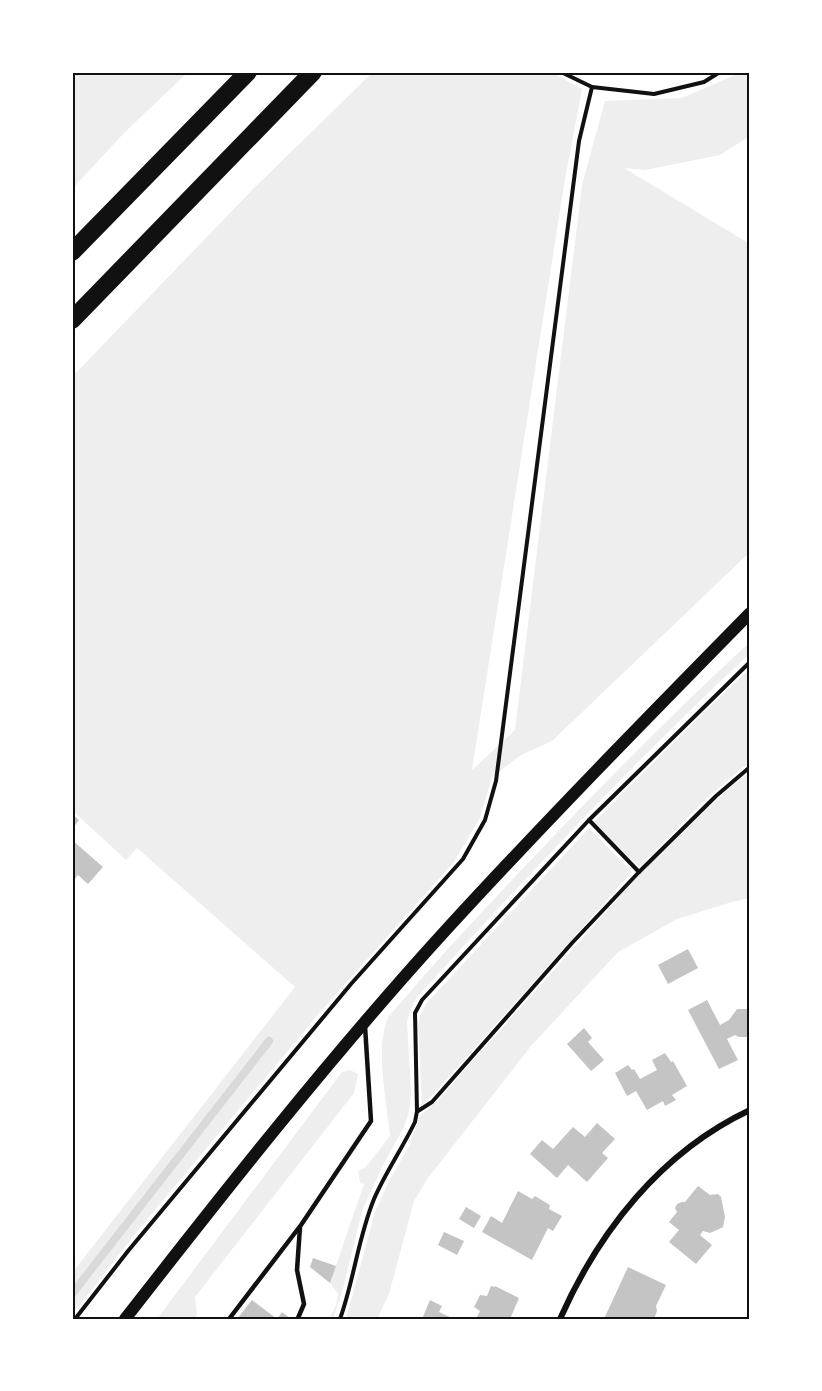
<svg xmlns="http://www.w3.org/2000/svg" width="822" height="1391" font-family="Helvetica,sans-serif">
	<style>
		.green { fill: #eee }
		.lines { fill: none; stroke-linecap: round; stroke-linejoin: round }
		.stream { stroke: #d9d9d9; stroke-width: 8 }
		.building { fill: #c4c4c4 }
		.path { stroke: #111; stroke-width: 4 }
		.service { stroke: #111; stroke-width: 4.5 }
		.minor { stroke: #111; stroke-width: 6 }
		.secondary { stroke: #111; stroke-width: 12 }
		.motorway { stroke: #111; stroke-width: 18 }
		.neatline { fill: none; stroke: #111; stroke-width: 2 }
	</style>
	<rect width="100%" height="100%" fill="#fff"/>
	<g class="green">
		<polygon points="72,72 188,72 125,132 72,189"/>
		<polygon points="373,72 551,72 582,89 565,179 472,770 515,730 582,185 605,101 682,98 742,72 750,72 750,136 720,155 645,170 624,168 750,244 750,552 552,741 521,755 492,777 480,818 453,863 321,1011 139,1229 72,1315 72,1273 295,987 137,848 126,860 72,810 74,799 72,798 72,377 254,188"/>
		<path d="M750 642V653C633 763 524 879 417 997L410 1011 407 1021 411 1093 409 1112 404 1127 382 1167 362 1211 343 1289 334 1316 332 1319H329L336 1305 338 1294 330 1283 364 1184 360 1183 358 1171 365 1168 390 1136C387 1102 374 1046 389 1016 435 962 484 909 533 858 603 784 675 711 750 642Z"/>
		<polygon points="750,668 750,761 707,798 639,867 594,822 696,720"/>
		<polygon points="750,771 750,898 732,902 677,919 618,952 531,1046 428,1178 414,1201 389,1294 377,1319 346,1319 375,1212 389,1181 411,1143 410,1142 420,1116 436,1102 639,875 727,790"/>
		<polygon points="589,828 632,872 431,1097 422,1105 418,1026 420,1016 426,1004"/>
		<polygon points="350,1070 358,1074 354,1093 195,1297 197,1315 193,1319 157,1319 342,1072"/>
	</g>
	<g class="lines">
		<polyline class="stream" points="72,1294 269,1041"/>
	</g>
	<g class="building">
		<polygon points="72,814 79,820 72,829"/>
		<polygon points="72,840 103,867 88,884 78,875 72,882"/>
		<polygon points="688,949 698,968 668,984 658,965"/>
		<polygon points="707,1000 720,1025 729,1020 737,1009 750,1009 750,1037 739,1037 735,1035 727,1039 738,1060 719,1069 688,1010"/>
		<polygon points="584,1028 592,1038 588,1042 604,1060 591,1071 567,1044"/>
		<polygon points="665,1053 671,1062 673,1061 687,1086 672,1095 676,1100 665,1106 663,1101 647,1110 636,1091 627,1096 615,1073 628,1065 632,1070 634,1069 640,1079 657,1070 652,1060"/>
		<polygon points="597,1123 615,1139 602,1153 608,1158 587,1182 568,1165 557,1178 530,1154 542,1140 553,1149 573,1127 585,1137"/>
		<polygon points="698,1186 710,1195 718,1194 721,1197 725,1217 723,1227 719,1229 710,1233 703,1231 700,1235 712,1245 696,1264 669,1242 679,1230 669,1222 677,1212 675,1208 677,1204 682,1202 685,1202"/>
		<polygon points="518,1191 532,1199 535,1196 550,1205 549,1209 562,1216 553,1231 548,1228 532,1260 482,1232 491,1216 502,1223"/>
		<polygon points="466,1207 481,1216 474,1228 459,1219"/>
		<polygon points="444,1232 464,1241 457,1255 438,1245"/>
		<polygon points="313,1258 336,1266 330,1283 310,1267"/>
		<polygon points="628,1267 666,1285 656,1306 657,1311 654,1319 604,1319"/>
		<polygon points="491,1286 495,1287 495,1286 519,1298 510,1319 476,1319 480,1311 474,1307 480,1295 487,1296"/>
		<polygon points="252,1300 277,1319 282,1312 291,1319 237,1319"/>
		<polygon points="430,1300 442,1306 439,1312 454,1319 422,1319"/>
	</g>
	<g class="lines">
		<g class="path">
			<polyline points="561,72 592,87 654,94 704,82 720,72"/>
			<polyline points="639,872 716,796 750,767"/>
			<polyline points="418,1111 432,1102 572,943 639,872 589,820"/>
			<polyline points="75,1319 128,1251 351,984 463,859 485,820 496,781 579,141 592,87"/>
			<path d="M340 1319C354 1280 358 1238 374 1199 385 1173 402 1149 415 1122L417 1111 415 1013 422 1000 589 820 750 662"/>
		</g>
		<g class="service">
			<polyline points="298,1318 304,1304 297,1270 300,1227"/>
			<polyline points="229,1319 301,1225 371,1121 365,1026"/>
		</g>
		<path class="minor" d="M560 1319C599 1231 661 1152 750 1110"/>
		<path class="secondary" d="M125 1319C228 1187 332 1055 445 931 544 823 647 718 750 613"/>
		<g class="motorway">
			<polyline points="72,252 248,72"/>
			<polyline points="72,320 313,72"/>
		</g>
	</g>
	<rect width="822" height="1391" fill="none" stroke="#ffffff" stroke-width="147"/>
	<rect x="74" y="74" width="674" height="1244" class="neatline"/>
</svg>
